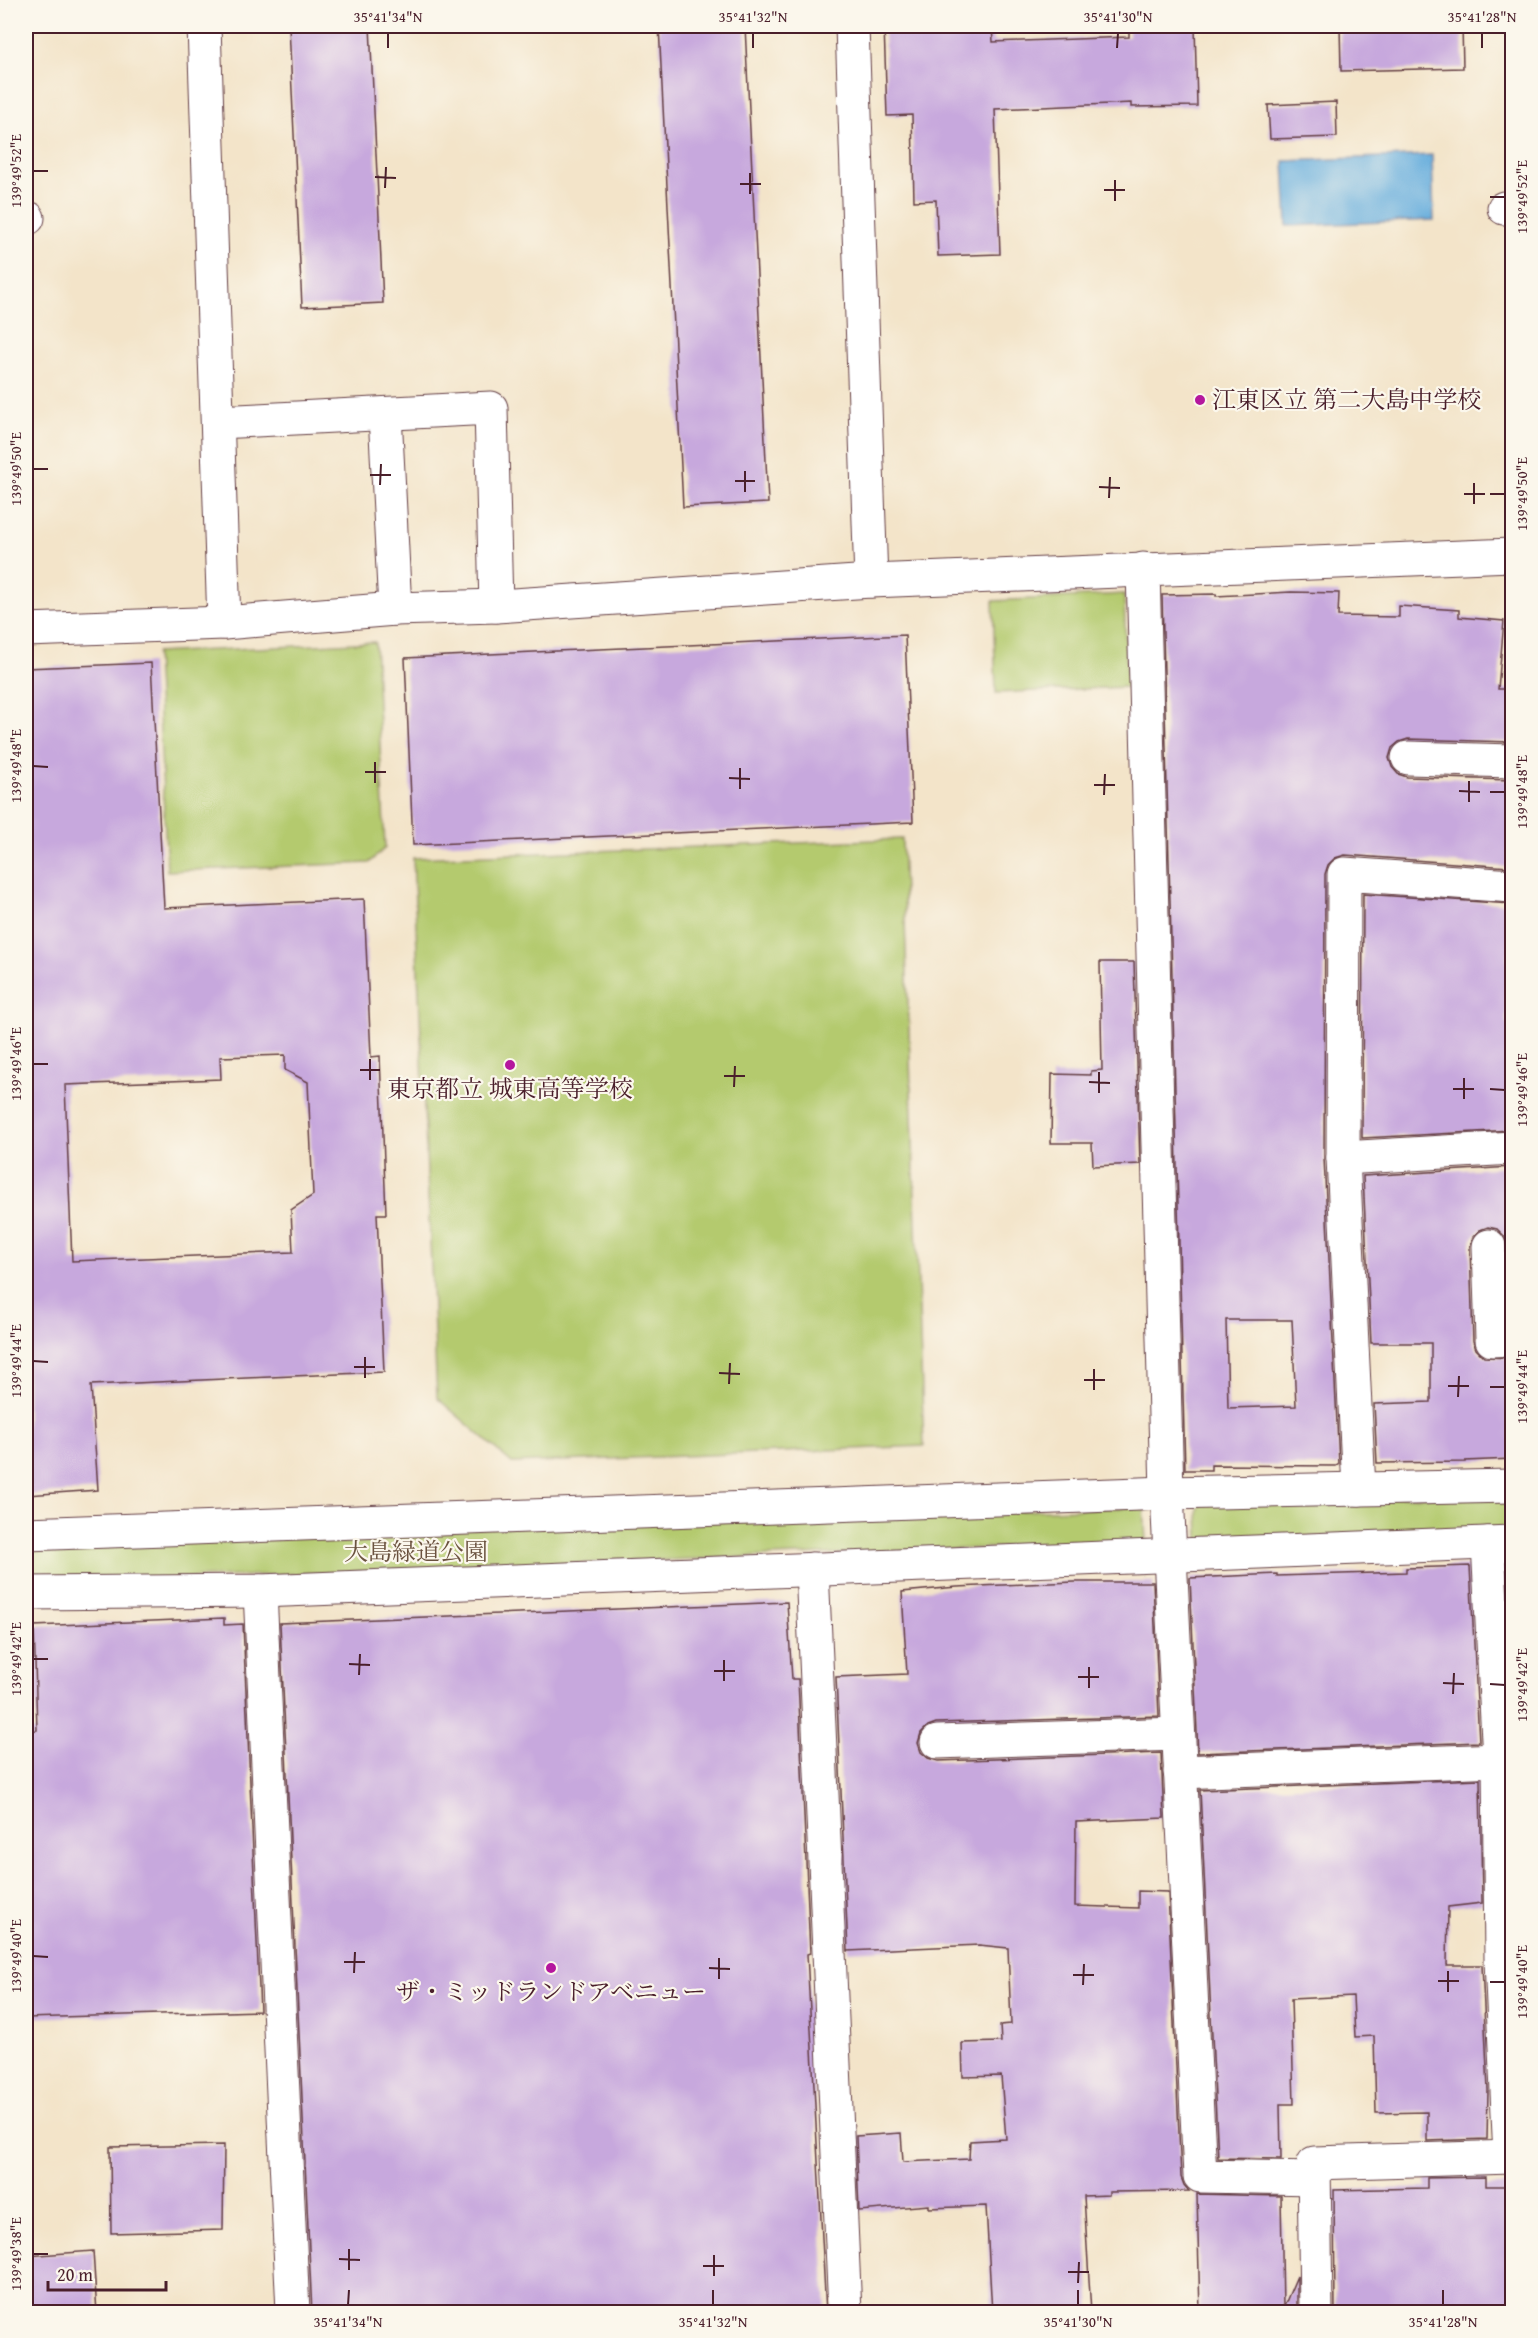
<svg xmlns="http://www.w3.org/2000/svg" width="1538" height="2338" font-family="'Gentium Book Plus','Noto Serif JP',serif">
	<style>
		.green { fill: #b4ca6e; stroke: #7f744c; stroke-width: 1.5 }
		.water { fill: #66addd; stroke: #586684; stroke-width: 1.5 }
		.building { fill: #c7a8dd; fill-rule: evenodd }
		.lines { fill: none; stroke-linecap: round; stroke-linejoin: round }
		.minor-casing { stroke: #633d43; stroke-width: 35 }
		.minor { stroke: #fff; stroke-width: 33 }
		.ticks { fill: none; stroke: #4a1f2b; stroke-width: 2 }
		.poi-dot { fill: #b5179e; stroke: #fbf7ec; stroke-width: 2 }
		.labels { text-anchor: middle; stroke-width: 4.5; stroke-linejoin: round; paint-order: stroke }
		.poi-label { font-size: 24px; fill: #4a1f2b; stroke: #fbf7ec }
		.park-label { font-size: 24px; fill: #6a523f; stroke: #fbf7ec }
		.neatline { fill: none; stroke: #4a1f2b; stroke-width: 2 }
		.ticks-label { font-size: 15px; text-anchor: middle; fill: #4a1f2b }
	</style>
	<rect width="100%" height="100%" fill="#fbf7ec"/>
	<filter id="ink" filterUnits="userSpaceOnUse"><feTurbulence type="fractalNoise" baseFrequency=".0167" numOctaves="2"/><feDisplacementMap in="SourceGraphic" scale="12" xChannelSelector="R" yChannelSelector="G"/><feConvolveMatrix kernelMatrix="1 2 1 2 8 2 1 2 1" color-interpolation-filters="sRGB"/></filter>
	<filter id="wash" filterUnits="userSpaceOnUse"><feTurbulence type="fractalNoise" baseFrequency=".008" numOctaves="4" result="noise"/><feDisplacementMap in="SourceGraphic" scale="24" xChannelSelector="R" yChannelSelector="G"/><feGaussianBlur stdDeviation="1.35" result="paint"/><feColorMatrix in="noise" values="0 0 0 0 0 0 0 0 0 0 0 0 0 0 0 0 0 1.4 0 .05"/><feComposite in="paint" operator="in"/></filter>
	<g filter="url(#wash)">
		<rect width="100%" height="100%" fill="#f3e4c9"/>
		<g class="green">
			<polygon points="1124,594 1127,687 996,693 993,601"/>
			<polygon points="375,642 385,848 369,863 167,871 156,653"/>
			<polygon points="902,839 924,1446 512,1463 437,1398 413,858"/>
			<polygon points="1512,1494 1512,1533 1199,1539 1198,1509 1204,1502"/>
			<polygon points="1144,1507 1146,1542 26,1584 26,1542"/>
		</g>
		<polygon class="water" points="1432,155 1434,220 1287,226 1284,161"/>
		<g id="blocks">
			<g class="building">
				<polygon points="289,26 370,26 383,303 302,307"/>
				<polygon points="659,26 745,26 768,503 683,507"/>
				<polygon points="884,26 992,26 993,42 1129,37 1129,26 1195,26 1197,106 1131,107 1131,103 995,109 1000,254 938,256 936,200 914,201 912,115 887,116"/>
				<polygon points="1340,26 1462,26 1463,68 1341,71"/>
				<polygon points="1336,102 1337,137 1270,139 1268,105"/>
				<path d="M1291 592 1339 593 1338 616 1399 617V606L1459 610V617L1504 621 1498 689H1512V742L1408 739 1399 742 1392 748 1389 758 1392 767 1398 774 1407 777 1511 780 1509 867 1345 855 1335 858 1328 865 1325 874 1324 1158 1339 1464 1336 1466 1211 1465V1470H1185L1162 595 1216 594V596ZM1226 1320H1292L1296 1406 1228 1408Z"/>
				<polygon points="905,635 913,822 413,845 405,658"/>
				<path d="M151 663 164 908 364 899 371 1057 380 1056 386 1214H377L384 1372 91 1385 98 1490 27 1495 26 668ZM285 1055V1070L308 1082 313 1195 291 1210 293 1252 72 1261 65 1085 221 1079 220 1057Z"/>
				<polygon points="1363,894 1512,904 1512,952 1507,952 1506,1023 1512,1023 1512,1130 1362,1138"/>
				<polygon points="1100,962 1134,962 1140,1164 1093,1166 1092,1143 1051,1143 1052,1074 1091,1075 1091,1071 1102,1070"/>
				<polygon points="1512,1167 1512,1321 1510,1320 1508,1245 1505,1237 1497,1229 1488,1227 1480,1230 1473,1237 1470,1247 1473,1341 1476,1349 1484,1357 1512,1358 1512,1459 1465,1461 1465,1462 1377,1463 1374,1404 1431,1402 1431,1343 1371,1343 1363,1176"/>
				<polygon points="1508,1565 1512,1565 1512,1656"/>
				<polygon points="1470,1566 1479,1742 1198,1753 1190,1578 1277,1574 1277,1576 1406,1572 1406,1568"/>
				<polygon points="1075,1582 1153,1582 1159,1716 936,1723 928,1726 921,1733 918,1743 921,1752 928,1758 938,1761 1161,1753 1164,1818 1076,1822 1075,1906 1138,1908 1138,1891 1168,1892 1181,2177 1184,2185 1189,2191 1109,2192 1109,2195 1084,2196 1091,2313 992,2313 986,2206 929,2208 929,2205 859,2211 856,2136 901,2133 903,2162 969,2159 970,2141 1006,2139 1001,2076 963,2077 962,2043 1001,2042 1000,2025 1011,2024 1008,1948 979,1945 848,1951 836,1677 907,1674 902,1592 957,1587"/>
				<polygon points="787,1602 792,1679 798,1679 810,1953 807,1954 826,2313 312,2313 280,1623"/>
				<polygon points="224,1618 224,1625 243,1624 260,2011 26,2018 26,1731 37,1730 34,1626"/>
				<polygon points="1480,1779 1482,1903 1448,1907 1447,1965 1482,1965 1488,2090 1487,2139 1427,2141 1427,2112 1376,2113 1374,2036 1355,2037 1353,1996 1291,1999 1294,2104 1280,2104 1281,2159 1218,2158 1200,1790"/>
				<polygon points="224,2145 223,2230 111,2233 110,2147"/>
				<polygon points="1486,2177 1486,2186 1512,2186 1512,2313 1335,2313 1334,2190 1427,2188 1427,2178"/>
				<polygon points="1197,2194 1281,2196 1283,2309 1297,2276 1297,2313 1200,2313"/>
				<polygon points="93,2251 97,2313 26,2313 26,2256"/>
			</g>
		</g>
	</g>
	<g filter="url(#ink)">
		<use href="#blocks" fill-opacity="0" stroke="#633d43" stroke-width="1.5"/>
		<g class="lines">
			<g class="minor-casing">
				<g id="minor">
					<polyline points="204,26 224,623"/>
					<polyline points="852,26 871,581"/>
					<polyline points="1504,208 1512,208"/>
					<polyline points="26,218 28,218"/>
					<polyline points="385,414 395,609"/>
					<polyline points="218,422 491,408 496,606"/>
					<polyline points="1143,569 1167,1493 1200,2176 1314,2178"/>
					<polyline points="26,630 224,623 395,609 496,606 871,581 1512,555"/>
					<polyline points="1408,758 1512,761"/>
					<polyline points="1343,1158 1512,1148"/>
					<polyline points="1489,1246 1492,1340 1512,1339"/>
					<polyline points="1359,1489 1343,1158 1344,874 1512,886"/>
					<polyline points="26,1534 1167,1493 1512,1486"/>
					<polyline points="1488,1543 1499,1760 1501,1960 1510,2157"/>
					<polyline points="812,1569 845,2312"/>
					<polyline points="260,1591 293,2312"/>
					<polyline points="26,1593 260,1591 1512,1542"/>
					<polyline points="937,1742 1178,1734"/>
					<polyline points="1180,1772 1499,1760"/>
					<polyline points="1316,2312 1314,2163 1512,2157"/>
				</g>
			</g>
			<use href="#minor" class="minor"/>
		</g>
	</g>
	<path class="ticks" d="M388 48V33M753 48V33M1117 48 1118 33M1482 48V33M33 171H48M375 177 396 178M740 184H761M385 188 386 167M1104 190H1125M750 194V173M1490 197H1505M1115 201V180M33 469H48M370 475H391M735 481H755M380 485 381 464M1099 487 1120 488M745 492V471M1464 494H1485M1490 494H1505M1109 498 1110 477M1474 504V483M33 766 48 767M365 772H386M729 778 750 779M375 783V762M1094 785H1115M740 789V768M1459 791 1480 792M1490 792H1505M1104 795 1105 774M1469 802V781M33 1064H48M360 1070H380M724 1076H745M370 1080V1059M1089 1082 1110 1083M734 1087 735 1066M1453 1089H1474M1490 1089 1505 1090M1099 1093V1072M1464 1099V1078M33 1361 48 1362M354 1367H375M719 1373 740 1374M365 1378V1357M1084 1380H1105M729 1384 730 1363M1448 1386H1469M1490 1387H1505M1094 1390V1369M1458 1397 1459 1376M33 1659H48M349 1664 370 1665M714 1671H735M359 1675 360 1654M1078 1677H1099M724 1681V1660M1443 1683 1464 1684M1490 1684 1505 1685M1089 1688V1667M1453 1694 1454 1673M33 1956 48 1957M344 1962H365M709 1968 730 1969M354 1973 355 1952M1073 1975H1094M719 1979V1958M1438 1981H1459M1490 1982H1505M1083 1985 1084 1964M1448 1992V1971M33 2254H48M339 2259 360 2260M703 2266H724M349 2270V2249M1068 2272H1089M714 2276V2255M1078 2283 1079 2262M348 2305 349 2290M713 2305V2290M1078 2305V2290M1443 2305V2290"/>
	<g class="poi-dot">
		<circle cx="1200" cy="400" r="6"/>
		<circle cx="510" cy="1065" r="6"/>
		<circle cx="551" cy="1968" r="6"/>
	</g>
	<g class="labels">
		<g class="poi-label">
			<text x="1212" y="408" text-anchor="start">江東区立 第二大島中学校</text>
			<text x="510" y="1097">東京都立 城東高等学校</text>
			<text x="551" y="2000">ザ・ミッドランドアベニュー</text>
		</g>
		<g class="park-label">
			<text x="416" y="1560">大島緑道公園</text>
		</g>
	</g>
	<rect width="1538" height="2338" fill="none" stroke="#fbf7ec" stroke-width="66"/>
	<path d="M48 2281v9h118v-9" fill="none" stroke="#4a1f2b" stroke-width="3"/>
	<text x="57" y="2281" font-size="18" fill="#4a1f2b" stroke="#fbf7ec" stroke-width="4.5" paint-order="stroke">20 m</text>
	<rect x="33" y="33" width="1472" height="2272" class="neatline"/>
	<g class="ticks-label">
		<text x="388" y="22">35°41'34"N</text>
		<text x="753" y="22">35°41'32"N</text>
		<text x="1118" y="22">35°41'30"N</text>
		<text x="1482" y="22">35°41'28"N</text>
		<text transform="translate(16 171) rotate(-90)" y="5">139°49'52"E</text>
		<text transform="translate(1522 197) rotate(-90)" y="5">139°49'52"E</text>
		<text transform="translate(16 469) rotate(-90)" y="5">139°49'50"E</text>
		<text transform="translate(1522 494) rotate(-90)" y="5">139°49'50"E</text>
		<text transform="translate(16 766) rotate(-90)" y="5">139°49'48"E</text>
		<text transform="translate(1522 792) rotate(-90)" y="5">139°49'48"E</text>
		<text transform="translate(16 1064) rotate(-90)" y="5">139°49'46"E</text>
		<text transform="translate(1522 1090) rotate(-90)" y="5">139°49'46"E</text>
		<text transform="translate(16 1361) rotate(-90)" y="5">139°49'44"E</text>
		<text transform="translate(1522 1387) rotate(-90)" y="5">139°49'44"E</text>
		<text transform="translate(16 1659) rotate(-90)" y="5">139°49'42"E</text>
		<text transform="translate(1522 1685) rotate(-90)" y="5">139°49'42"E</text>
		<text transform="translate(16 1956) rotate(-90)" y="5">139°49'40"E</text>
		<text transform="translate(1522 1982) rotate(-90)" y="5">139°49'40"E</text>
		<text transform="translate(16 2254) rotate(-90)" y="5">139°49'38"E</text>
		<text x="348" y="2327">35°41'34"N</text>
		<text x="713" y="2327">35°41'32"N</text>
		<text x="1078" y="2327">35°41'30"N</text>
		<text x="1443" y="2327">35°41'28"N</text>
	</g>
</svg>
